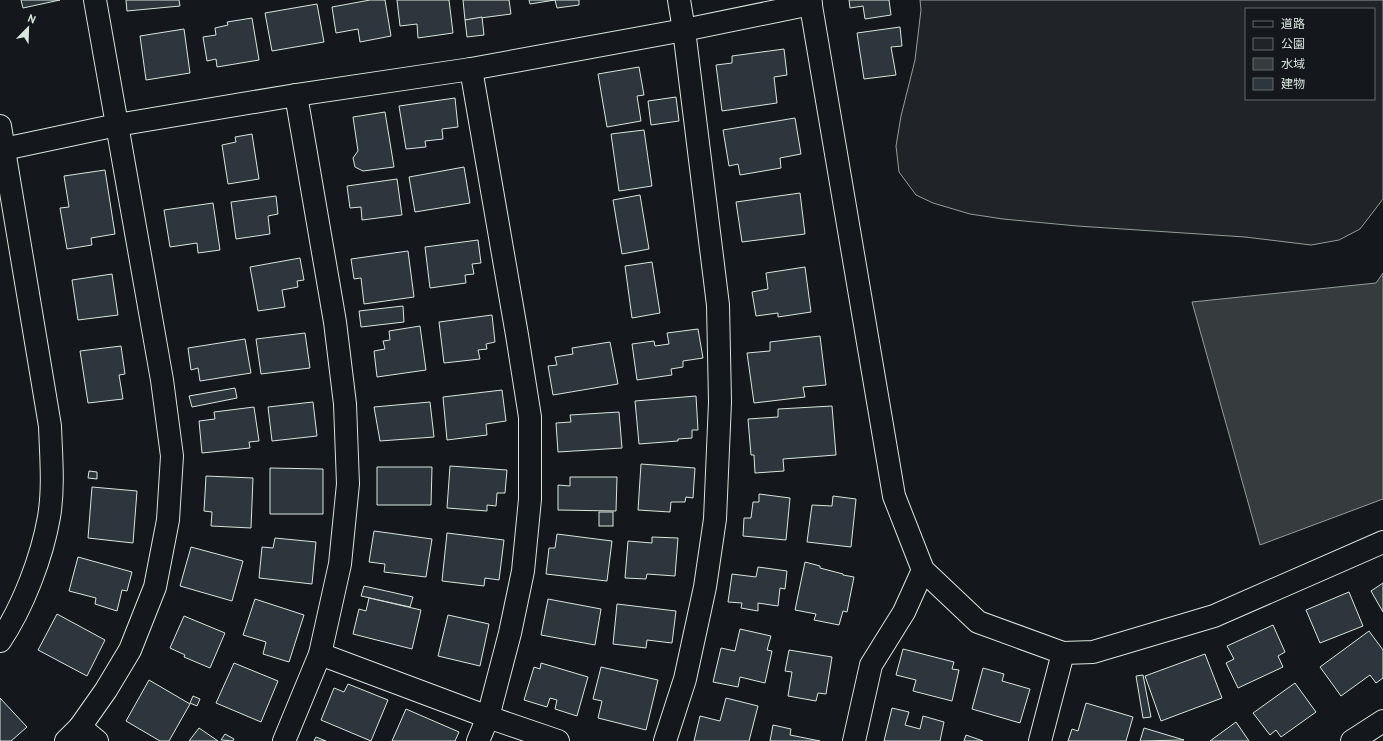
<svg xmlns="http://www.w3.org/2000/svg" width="1383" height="741" font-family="'PT Sans','Noto Sans JP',sans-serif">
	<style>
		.green { fill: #202428; stroke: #939e99; fill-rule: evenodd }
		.water { fill: #363b3e; stroke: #939e99 }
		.building { fill: #2c363c; stroke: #d8e6dc }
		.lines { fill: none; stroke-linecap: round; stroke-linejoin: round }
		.street-casing { stroke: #d8e6dc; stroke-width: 24 }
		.secondary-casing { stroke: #d8e6dc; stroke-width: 24 }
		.street { stroke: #14181c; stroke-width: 22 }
		.secondary { stroke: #14181c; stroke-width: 22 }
	</style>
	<rect width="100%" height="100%" fill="#14181c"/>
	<path class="green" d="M920 0H1383V199L1360 229 1339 240 1311 245 1245 237 1077 226 1003 219 970 214 933 203 916 195 899 172 896 146 901 116 915 60 921 10ZM1246 9H1374V99H1246Z"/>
	<polygon class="water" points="1383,273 1383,499 1260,545 1192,302 1376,283"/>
	<g class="building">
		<polygon points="21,0 60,0 23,8"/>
		<polygon points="126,0 179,0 180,6 127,11"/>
		<polygon points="370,0 385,0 391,36 360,42 358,29 336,33 332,7"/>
		<polygon points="397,0 449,0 453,33 418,38 417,24 400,26"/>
		<polygon points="463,0 509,0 511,14 465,20"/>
		<polygon points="529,0 579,0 579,5 557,8 555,0 530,4"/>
		<polygon points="849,0 889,0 891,15 865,19 863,6 850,8"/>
		<polygon points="317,4 324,42 272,51 265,13"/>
		<polygon points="482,17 484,35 467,37 465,20"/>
		<polygon points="252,18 259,60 217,67 216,59 207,61 203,37 216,35 215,28 228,25 227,22"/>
		<polygon points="900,27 902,46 891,47 896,75 864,79 857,33"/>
		<polygon points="184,29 190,73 146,80 140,36"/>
		<polygon points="784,49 787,75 774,77 777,103 722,111 716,65 732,63 732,56"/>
		<polygon points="639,67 644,95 637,96 641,121 607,127 598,74"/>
		<polygon points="676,97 679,121 651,125 648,101"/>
		<polygon points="455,98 458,127 442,129 443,139 425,141 426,147 406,149 399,106"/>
		<polygon points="385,112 394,167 363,171 355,167 353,158 358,151 353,117"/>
		<polygon points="795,118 801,154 780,158 781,168 740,175 738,164 729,166 723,130"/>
		<polygon points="644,130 652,186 619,191 611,134"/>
		<polygon points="252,134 259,179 228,184 222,145 236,142 235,137"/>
		<polygon points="464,167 470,203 415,212 409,177"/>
		<polygon points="105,170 115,234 91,238 92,245 67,249 60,208 69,207 64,176"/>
		<polygon points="397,179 402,215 362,220 361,207 350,208 347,186"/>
		<polygon points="800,193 805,234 742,242 736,202"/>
		<polygon points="640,195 649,249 622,254 613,200"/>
		<polygon points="276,196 278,214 268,216 270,234 236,239 231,202"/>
		<polygon points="213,203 220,250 198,253 197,243 170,247 164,210"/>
		<polygon points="478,240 481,263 472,264 474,274 465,275 466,283 430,288 425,247"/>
		<polygon points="408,251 414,297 364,304 361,278 354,279 351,259"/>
		<polygon points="300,258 304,280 297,281 298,287 282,290 285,307 258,311 250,267"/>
		<polygon points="652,262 660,313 632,318 625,266"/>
		<polygon points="805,267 811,312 778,317 778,313 756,316 752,292 768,289 766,273"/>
		<polygon points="112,274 118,315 78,320 72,280"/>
		<polygon points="403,306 404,322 361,327 359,311"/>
		<polygon points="492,315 495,342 486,344 487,349 478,350 480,359 444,363 439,322"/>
		<polygon points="420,326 426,370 377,377 374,351 385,349 383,341 390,340 389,331"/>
		<polygon points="698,329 703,358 683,361 683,367 671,369 672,375 637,380 632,344 654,341 655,346 669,344 667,333"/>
		<polygon points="305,333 310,368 261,374 256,339"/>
		<polygon points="820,336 826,385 803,387 805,397 754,403 747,353 770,351 770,342"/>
		<polygon points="245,339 251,373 200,381 198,368 191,370 188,348"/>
		<polygon points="610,342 618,384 553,395 548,366 557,365 555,357 573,354 572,348"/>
		<polygon points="121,346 125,374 119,375 123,399 88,403 80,351"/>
		<polygon points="235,388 237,398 192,407 189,396"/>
		<polygon points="502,390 506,421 486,424 487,435 447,440 443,397"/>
		<polygon points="696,396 698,430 692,430 692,438 678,439 678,441 639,444 635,401"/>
		<polygon points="313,402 317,436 272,441 268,407"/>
		<polygon points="430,402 434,437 380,441 374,407"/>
		<polygon points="832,406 836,455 783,459 784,471 755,473 754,455 751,455 748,419 778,417 778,409"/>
		<polygon points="254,407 259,441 249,442 250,448 202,453 199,421 215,419 214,412"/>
		<polygon points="619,412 622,448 558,452 556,423 571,422 570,415"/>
		<polygon points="641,464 695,468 693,498 686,497 685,502 671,502 670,512 638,510"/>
		<polygon points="450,466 507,470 505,493 497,493 496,506 487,505 487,511 447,508"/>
		<polygon points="377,467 432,467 431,505 377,505"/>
		<polygon points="270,468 323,469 323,514 270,514"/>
		<polygon points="89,471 97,472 97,479 88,478"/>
		<polygon points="206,476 253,478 251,528 211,526 212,512 204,511"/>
		<polygon points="570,477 617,477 616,511 558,510 558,485 570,486"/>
		<polygon points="92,487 137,491 133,543 88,538"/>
		<polygon points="759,494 790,498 786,540 743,536 744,518 751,518 753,502 759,502"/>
		<polygon points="833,496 856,499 851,547 807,542 812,505 832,506"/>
		<rect x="599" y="512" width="14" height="14"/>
		<polygon points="374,531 432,539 426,577 384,572 385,564 369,562"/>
		<polygon points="447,533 504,540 499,580 485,578 484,586 442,581"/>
		<polygon points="557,534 612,541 607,581 546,574 549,548 555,548"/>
		<polygon points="652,537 678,538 675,576 647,574 646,579 625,578 628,541 652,543"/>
		<polygon points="275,538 316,542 312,584 259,578 262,547 273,548"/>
		<polygon points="191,547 243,561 232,601 180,586"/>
		<polygon points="78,557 132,572 127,591 122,590 117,611 95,604 96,598 69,591"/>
		<polygon points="805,562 820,566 820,568 843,574 843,575 854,577 847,612 843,611 839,625 814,620 816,614 795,610"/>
		<polygon points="758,567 787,571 785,589 780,588 778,606 758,603 758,611 741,608 742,603 728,602 732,574 756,577"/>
		<polygon points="1383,583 1383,612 1371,591"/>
		<polygon points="364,586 413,597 410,607 361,596"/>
		<polygon points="1349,592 1363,626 1320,643 1306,610"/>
		<polygon points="369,598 421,610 412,649 353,634 359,609 366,611"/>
		<polygon points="255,599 304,615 289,662 263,654 266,642 243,635"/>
		<polygon points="548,599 601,609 595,645 541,635"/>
		<polygon points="617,604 676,611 672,643 647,640 646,648 613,644"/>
		<polygon points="57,614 105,640 87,676 38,650"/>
		<polygon points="448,615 489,624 480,666 438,656"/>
		<polygon points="184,616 225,633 210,668 184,657 185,655 170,648"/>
		<polygon points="1273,625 1285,652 1278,656 1283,667 1238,688 1226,663 1234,659 1227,646"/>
		<polygon points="740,629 771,636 767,650 772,651 765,683 740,677 738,687 713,682 721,648 735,651"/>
		<polygon points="1369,631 1383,650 1383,678 1376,683 1370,675 1341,696 1320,667"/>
		<polygon points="903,649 954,662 952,669 959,670 952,701 913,691 916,680 896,675"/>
		<polygon points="789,650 832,657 826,694 818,693 816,701 788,696 792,672 785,671"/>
		<polygon points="1205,654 1222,698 1161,721 1145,676"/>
		<polygon points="234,663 278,681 261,722 216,703"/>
		<polygon points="541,663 588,677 577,716 555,709 557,700 550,698 547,707 524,700 534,667 540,669"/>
		<polygon points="601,667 658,680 646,730 598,718 602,701 593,699"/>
		<polygon points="983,668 1004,674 1002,681 1030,689 1020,723 972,709"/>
		<polygon points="1143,675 1151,717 1143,718 1136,676"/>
		<polygon points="149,680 190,704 169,741 160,741 126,721"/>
		<polygon points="1295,683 1316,712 1281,737 1276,730 1270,735 1253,713"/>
		<polygon points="348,684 388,700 371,741 321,720 334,688 344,692"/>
		<polygon points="193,696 200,699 197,706 190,703"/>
		<polygon points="0,698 27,727 11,741 0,741"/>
		<polygon points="726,698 758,706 749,741 694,741 700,716 720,721"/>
		<polygon points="1086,703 1133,717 1126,741 1068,741 1072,729 1078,731"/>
		<polygon points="892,708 909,712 905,725 920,729 923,716 944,722 940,741 884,741"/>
		<polygon points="406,709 459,732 455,741 392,741"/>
		<polygon points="1236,722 1249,741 1210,741"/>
		<polygon points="773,725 791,729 790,735 820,741 770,741"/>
		<polygon points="199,728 218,741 189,741"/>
		<polygon points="1144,728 1184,740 1140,741"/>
		<polygon points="225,734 234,739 233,741 221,740"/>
		<polygon points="966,735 983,741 964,741"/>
		<polygon points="316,737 326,741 314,741"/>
	</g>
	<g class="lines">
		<g class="street-casing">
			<g id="street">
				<polyline points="471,69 517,335 530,417 530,499 523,571 510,633 488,717 478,741"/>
				<polyline points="4,149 117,125 296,95 471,69 684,30 811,4"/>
				<polyline points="320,654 488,717 558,741"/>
				<polyline points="80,727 97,741"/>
				<polyline points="66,741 80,727 106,690 130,650 155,587 168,520 172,456 162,380 95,0"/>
				<polyline points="284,741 320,654 340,564 348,484 345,404 335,322 296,95"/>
				<polyline points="665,741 685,679 705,587 715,519 720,402 718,305 684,30 679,0"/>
				<polyline points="854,741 871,665 904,612 923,570"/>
				<polyline points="1040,741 1063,653"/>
				<polyline points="1352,741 1383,721"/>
			</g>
		</g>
		<g class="secondary-casing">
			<g id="secondary">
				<polyline points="810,0 894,496 923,570 978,622 1063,653 1093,652 1214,616 1383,542"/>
				<path d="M0 126 50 426C51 456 54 487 49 517 42 557 23 607 0 641"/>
			</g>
		</g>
		<use href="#street" class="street"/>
		<use href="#secondary" class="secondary"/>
	</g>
	<rect x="1245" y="8" width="130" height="92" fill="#14181c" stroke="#626a69"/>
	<rect x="1253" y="21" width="20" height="6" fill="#14181c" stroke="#626a69"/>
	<text x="1281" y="28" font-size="12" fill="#d8e6dc">道路</text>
	<rect x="1253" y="38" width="20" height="12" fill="#202428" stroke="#626a69"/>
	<text x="1281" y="48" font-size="12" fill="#d8e6dc">公園</text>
	<rect x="1253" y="58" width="20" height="12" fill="#363b3e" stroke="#626a69"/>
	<text x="1281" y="68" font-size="12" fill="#d8e6dc">水域</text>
	<rect x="1253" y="78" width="20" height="12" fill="#2c363c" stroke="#626a69"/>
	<text x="1281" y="88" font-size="12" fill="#d8e6dc">建物</text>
	<g transform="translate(28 28) rotate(23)" stroke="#14181c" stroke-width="3" paint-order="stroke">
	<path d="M0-3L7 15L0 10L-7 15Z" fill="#d8e6dc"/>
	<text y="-6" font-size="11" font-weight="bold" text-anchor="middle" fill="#d8e6dc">N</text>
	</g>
</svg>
